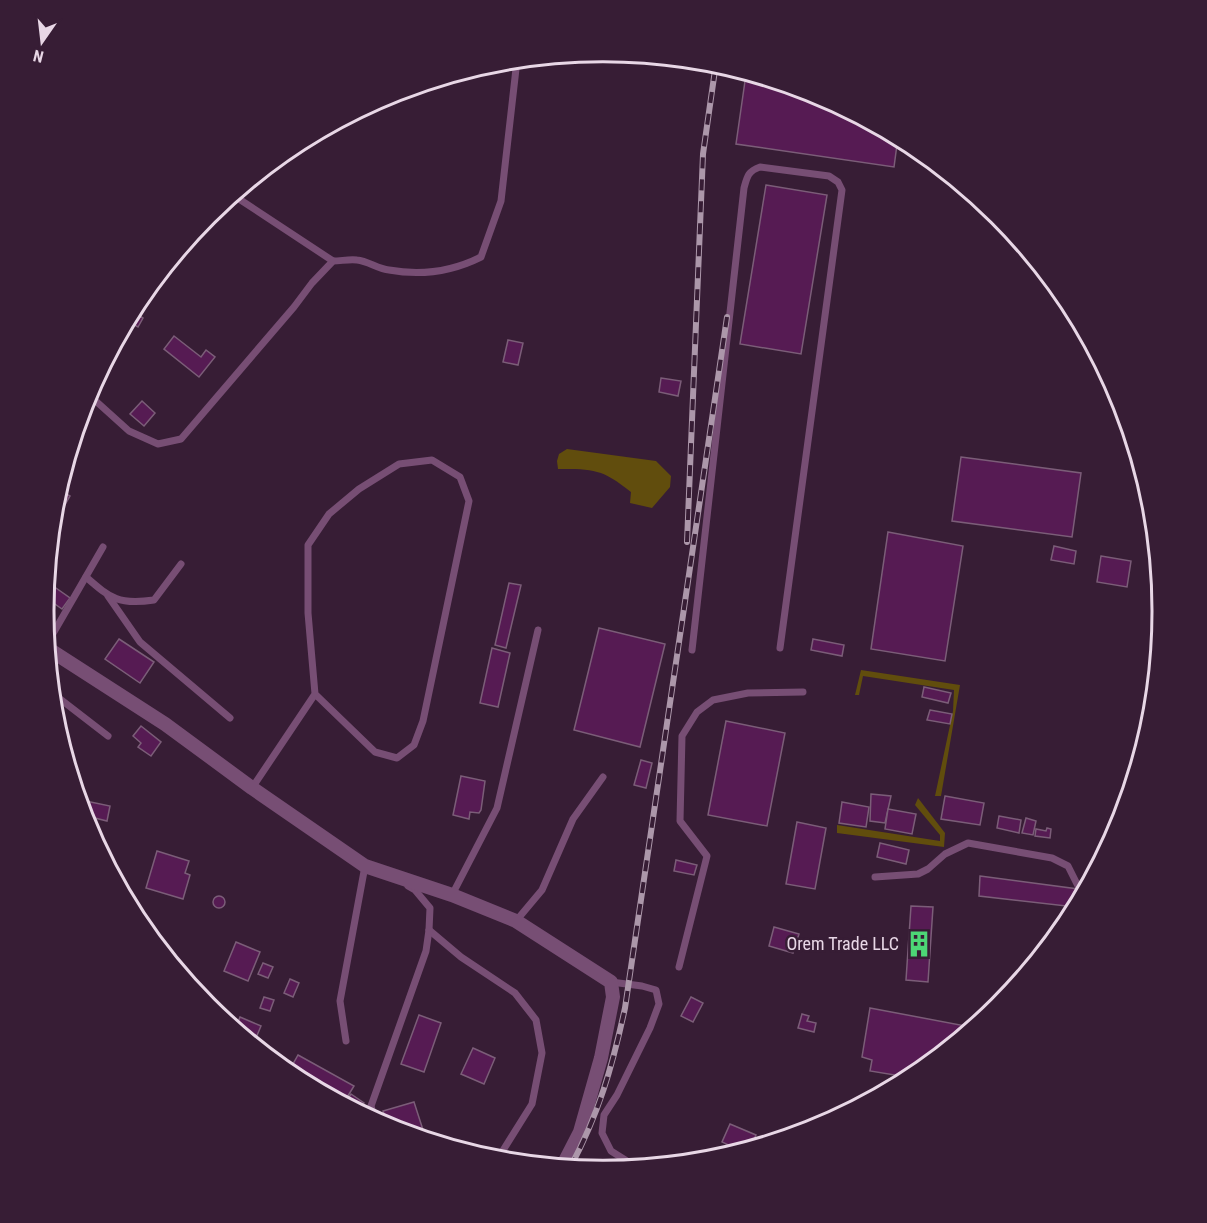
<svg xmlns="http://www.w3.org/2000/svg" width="1207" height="1223" font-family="'Roboto Condensed',sans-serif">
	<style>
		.green { fill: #614d0d }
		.building { fill: #561b53; stroke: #7b5d78; stroke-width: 1.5 }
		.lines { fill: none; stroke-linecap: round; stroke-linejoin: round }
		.service { stroke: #774e74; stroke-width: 7 }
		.minor { stroke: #774e74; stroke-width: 14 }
		.rail-casing { stroke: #ac97aa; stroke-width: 6 }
		.rail { stroke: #371d35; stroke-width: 4; stroke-dasharray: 11; stroke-linecap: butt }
		.labels { text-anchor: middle; stroke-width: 5; stroke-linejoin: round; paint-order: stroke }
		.poi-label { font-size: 18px; fill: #e8d7e6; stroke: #371d35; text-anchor: end }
		.rim { fill: none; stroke: #e8d7e6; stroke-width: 3 }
	</style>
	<rect width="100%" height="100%" fill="#371d35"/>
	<g class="green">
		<path d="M567 449 656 461 671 476 670 487 652 508 630 503 631 492C602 469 594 469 558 469L557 461 559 454Z"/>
		<polygon points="861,670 960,685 941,796 935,796 953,711 954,690 863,676 859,695 855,695"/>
		<polygon points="918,798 945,833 944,847 837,833 837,825 940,841 940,835 915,805"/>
	</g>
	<g class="building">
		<polygon points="745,81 803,90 818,94 898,137 894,167 736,144"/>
		<polygon points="766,185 827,195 801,354 740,344"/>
		<polygon points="135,313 143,318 138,327 129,322"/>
		<polygon points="174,336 201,357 206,350 215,357 199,377 164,349"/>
		<polygon points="508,340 523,343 518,365 503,362"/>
		<polygon points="661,378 681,381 678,396 659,392"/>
		<polygon points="142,401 155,413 144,426 130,414"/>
		<polygon points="961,457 1081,473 1072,537 952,521"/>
		<polygon points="58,489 70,496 52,527 54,502"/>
		<polygon points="888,532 963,546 945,661 871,649"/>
		<polygon points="1054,546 1076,551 1074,564 1051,560"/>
		<polygon points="1101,556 1131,561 1127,587 1097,582"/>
		<polygon points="46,581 70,598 62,609 45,597"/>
		<polygon points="509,583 521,585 506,648 495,645"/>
		<polygon points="599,628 665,644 640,747 574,730"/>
		<polygon points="119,639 154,662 140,683 105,659"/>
		<polygon points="813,639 844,645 842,656 811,650"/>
		<polygon points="492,648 510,653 498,707 480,703"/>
		<polygon points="924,687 951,693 948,703 922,697"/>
		<polygon points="930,710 952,714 950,724 927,720"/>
		<polygon points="726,721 785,733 767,826 708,815"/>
		<polygon points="141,726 161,742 151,756 138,747 141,743 133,736"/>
		<polygon points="641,760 652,763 646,788 634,785"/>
		<polygon points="461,776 485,781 481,810 479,813 470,812 469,819 453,815"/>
		<polygon points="871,794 891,796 885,823 870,821"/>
		<polygon points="945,796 984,803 980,825 941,819"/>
		<polygon points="81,800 110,806 107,821 83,815 80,806"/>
		<polygon points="842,802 869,807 866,827 839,823"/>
		<polygon points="888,809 916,814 912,834 885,829"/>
		<polygon points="999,816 1021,820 1019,833 997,828"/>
		<polygon points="1026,818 1036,821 1033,835 1022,833"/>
		<polygon points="797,822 826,828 815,889 786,884"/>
		<polygon points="1047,828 1051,829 1050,838 1035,836 1036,829 1046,831"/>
		<polygon points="880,843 909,850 906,864 877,857"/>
		<polygon points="157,851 189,861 185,873 190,875 183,899 146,888"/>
		<polygon points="676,860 697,865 694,875 674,871"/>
		<polygon points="980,876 1078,889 1075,907 979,896"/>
		<circle cx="219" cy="902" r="6"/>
		<polygon points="911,906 933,907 928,982 906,980"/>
		<polygon points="774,927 799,934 793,953 769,946"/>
		<polygon points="236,942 260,952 248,981 224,971"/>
		<polygon points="263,963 273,967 268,978 258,974"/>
		<polygon points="290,979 299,983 293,997 284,993"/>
		<polygon points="264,997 274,1000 270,1011 260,1008"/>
		<polygon points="691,997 703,1003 693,1022 681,1016"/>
		<polygon points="870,1008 971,1027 970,1032 913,1078 870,1071 872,1060 862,1057"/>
		<polygon points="214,1013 235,1020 232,1028"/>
		<polygon points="802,1014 809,1016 807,1021 816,1023 814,1032 798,1028"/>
		<polygon points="419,1015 441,1023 424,1072 401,1064"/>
		<polygon points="240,1017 261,1026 253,1045 235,1030"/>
		<polygon points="473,1048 495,1058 484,1084 461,1074"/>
		<polygon points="298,1055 354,1086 343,1104 288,1073"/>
		<polygon points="351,1094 364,1103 358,1112 344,1105"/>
		<polygon points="414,1102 424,1133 414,1136 389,1129 383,1111"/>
		<polygon points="730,1124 756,1135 750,1149 743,1152 722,1142"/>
	</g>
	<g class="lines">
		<g class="service">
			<polyline points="233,195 333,261"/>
			<path d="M88 394 129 431 158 444 181 439 294 307 312 283 333 261C341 261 349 259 357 260 368 261 378 269 389 270 422 276 451 272 481 257L501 201 517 60"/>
			<path d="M86 577C111 599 119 605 154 600L181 564"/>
			<polyline points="108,596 140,642 230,718"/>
			<polyline points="47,644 103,547"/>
			<path d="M692 650 744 188C747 177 748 171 760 167L829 176 838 182 842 190 780 648"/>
			<polyline points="49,667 56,654"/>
			<polyline points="51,692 108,736"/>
			<polyline points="1152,725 1154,710"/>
			<polyline points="252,788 315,694 308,613 308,545 329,514 359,489 399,464 432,460 460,477 469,501 423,721 414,745 397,758 375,752 315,694"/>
			<polyline points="875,877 918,874 928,869 945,854 968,843 1052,858 1068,866 1079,888 1078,906"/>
			<polyline points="452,895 497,808 538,630"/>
			<polyline points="516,921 542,890 573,819 603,777"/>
			<polyline points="429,930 461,957 515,993 536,1020 542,1053 532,1104 497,1160"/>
			<polyline points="679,967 707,856 680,821 682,736 697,712 713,700 748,693 803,692"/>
			<polyline points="611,982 642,986 656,990 659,1004 650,1028 617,1095 604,1115 602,1133 611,1151 638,1168"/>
			<polyline points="346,1041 340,1001 365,866"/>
			<polyline points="375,1121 371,1106 426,951 429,930 430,908 415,890 408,886"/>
		</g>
		<polyline class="minor" points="47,648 165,724 252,788 365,866 452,895 516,921 611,982 613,997 601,1058 580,1132 562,1167"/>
		<g class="rail-casing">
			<g id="rail">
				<polyline points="687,542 703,154 716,63"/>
				<path d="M570 1168C599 1113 612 1068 625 1008L727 317"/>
			</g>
		</g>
		<use href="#rail" class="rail"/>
	</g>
	<defs>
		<g id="building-bare" transform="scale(2.07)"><path d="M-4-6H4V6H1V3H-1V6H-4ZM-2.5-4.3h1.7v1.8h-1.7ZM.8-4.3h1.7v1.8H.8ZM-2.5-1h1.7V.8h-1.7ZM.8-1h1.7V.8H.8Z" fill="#4dd676" stroke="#371d35" stroke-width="2.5" paint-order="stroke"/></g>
	</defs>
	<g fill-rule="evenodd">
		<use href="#building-bare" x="919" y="944"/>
	</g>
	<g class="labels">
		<g class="poi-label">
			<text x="899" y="950">Orem Trade LLC</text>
		</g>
	</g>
	<path d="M0 0H1207V1223H0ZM54 611a549 549 0 1 1 1098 0a549 549 0 1 1-1098 0Z" fill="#371d35" fill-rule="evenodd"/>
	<path class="rim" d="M54 611a549 549 0 1 1 1098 0a549 549 0 1 1-1098 0Z"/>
	<g transform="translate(42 42) rotate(194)" stroke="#371d35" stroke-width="4.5" paint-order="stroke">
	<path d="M0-4.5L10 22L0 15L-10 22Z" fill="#e8d7e6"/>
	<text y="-9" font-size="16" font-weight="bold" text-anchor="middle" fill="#e8d7e6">N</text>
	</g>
</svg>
